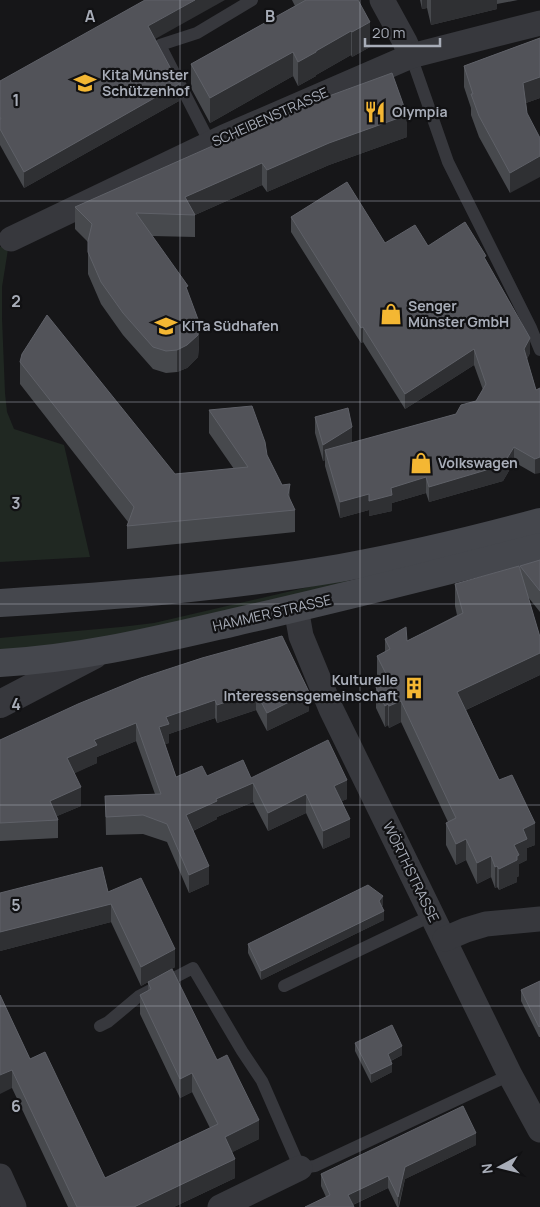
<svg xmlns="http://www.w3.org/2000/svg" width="540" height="1207" font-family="Manrope,sans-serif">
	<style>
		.green { fill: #202822 }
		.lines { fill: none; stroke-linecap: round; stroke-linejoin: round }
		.service { stroke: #37383d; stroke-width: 12 }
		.minor { stroke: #37383d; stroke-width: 25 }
		.tertiary { stroke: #37383d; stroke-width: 28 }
		.secondary { stroke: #45474d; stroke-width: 28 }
		.wall { fill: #47494d }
		.shaded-wall { fill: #2f3033 }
		.building { fill: #525359; stroke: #5f6168 }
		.grid { fill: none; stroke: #a8adb8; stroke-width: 1; stroke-opacity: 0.55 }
		.labels { text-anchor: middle; stroke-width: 4.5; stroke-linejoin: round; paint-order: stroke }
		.poi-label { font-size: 14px; font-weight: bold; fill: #a8adb8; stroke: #111113; text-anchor: start }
		.street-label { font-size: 14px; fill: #a8adb8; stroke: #111113 }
		.grid-label { font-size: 16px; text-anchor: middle; font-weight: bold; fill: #a8adb8; stroke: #111113; stroke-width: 4.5; stroke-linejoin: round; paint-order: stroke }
	</style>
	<rect width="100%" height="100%" fill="#161618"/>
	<g class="green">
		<polygon points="9,243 2,287 2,318 5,393 7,412 14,429 64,445 90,557 0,562 0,247"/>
		<polygon points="347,578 349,579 349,582 115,636 0,652 0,638 121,627 154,623"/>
	</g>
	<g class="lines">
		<g class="service">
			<polyline points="411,56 448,162 531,328 540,350"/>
			<polyline points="210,143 160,45 197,33 252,0"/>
			<polyline points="284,986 433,915"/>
			<polyline points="100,1026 108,1022 139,996 193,968 242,1051 262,1081 300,1168 315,1166 510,1075"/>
		</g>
		<g class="minor">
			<polyline points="382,0 405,42 411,56"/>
			<polyline points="11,239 224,137 411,56 540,23"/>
			<polyline points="296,608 301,636 331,709 510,1075 540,1130"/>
			<polyline points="445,939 466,930 486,924 540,919"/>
			<polyline points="0,1176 14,1207"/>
			<polyline points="220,1207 300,1168"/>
		</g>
		<polyline class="tertiary" points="0,704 94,655"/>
		<g class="secondary">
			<path d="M0 603C114 596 228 587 340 568 407 556 474 540 540 522"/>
			<path d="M0 663C80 659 157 640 235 622 337 599 439 573 540 547"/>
		</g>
	</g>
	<g class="wall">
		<polygon points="292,0 358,0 370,47 352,57 351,55 316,75 316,76 298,86 293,76 210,123 191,88 191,64 295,6"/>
		<polygon points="420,0 518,0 497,4 497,9 431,25 427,8 422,9"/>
		<polygon points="540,38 540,98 526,103 527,113 510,193 479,137 471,115 471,108 464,87 464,66"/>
		<polygon points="155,39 179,101 24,188 0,145 0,81"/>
		<polygon points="307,104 407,137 329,165 267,192 262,185 195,215 195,237 152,236 188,294 199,345 198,357 187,368 177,372 166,373 153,369 123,335 101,304 88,274 88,242 75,229 75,207"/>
		<polygon points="291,217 385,243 428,246 486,260 530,353 527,359 536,390 535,474 514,462 503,481 429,502 426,493 392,503 392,511 369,516 369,510 340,518 325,466 325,460 323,461 315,433 315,417 352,443 456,414 476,401 483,390 474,365 405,409 363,342 361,343 291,232"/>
		<polygon points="20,362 175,474 234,469 209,433 209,410 267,455 295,510 295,532 127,549 127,526 128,522 20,384"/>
		<polygon points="540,560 540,612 528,597 540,637 540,675 466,710 499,780 535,845 527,848 527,860 519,864 519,876 517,877 517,882 499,890 497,887 495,888 491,877 477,884 466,860 456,865 446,845 446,823 448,822 401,722 389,728 388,725 385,727 376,708 376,687 378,686 380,682 377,677 377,656 385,652 385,639 407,641 457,615 455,606 455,584 520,570 520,566"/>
		<polygon points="202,658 309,711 267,731 256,710 217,723 215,718 169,734 169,743 165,744 176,777 207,776 251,778 347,799 342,801 350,837 323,849 306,813 268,831 253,802 217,817 217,819 193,831 209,884 189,893 167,842 143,834 106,835 105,796 155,794 136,741 97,757 97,763 74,773 81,806 57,816 58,820 58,838 0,841 0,740"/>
		<polygon points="108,892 175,967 167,972 217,1060 259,1139 232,1152 235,1178 174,1207 68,1207 12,1088 0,995 30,1059 105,1178 210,1128 192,1092 180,1098 140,1014 140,995 148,991 148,982 141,986 111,922 0,951 0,893"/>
		<polygon points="383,905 382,906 384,920 261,980 248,953 248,944"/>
		<polygon points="540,981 540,1037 539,1037 521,1001 521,990"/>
		<polygon points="355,1043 402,1055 391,1061 392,1072 371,1083 355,1051"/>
		<polygon points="476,1145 405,1179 399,1207 397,1207 388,1188 353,1205 326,1197 321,1186 321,1174"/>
	</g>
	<g class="shaded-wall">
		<polygon points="195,0 225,0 148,43 148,26"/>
		<polygon points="422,0 427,0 427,8 422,9"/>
		<polygon points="431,0 497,0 497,9 431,25"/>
		<polygon points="370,22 370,47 352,57 352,32"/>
		<polygon points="351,31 351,55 316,75 316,76 298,86 298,62 316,51"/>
		<polygon points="293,52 293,76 210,123 210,98"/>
		<polygon points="540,77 540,98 523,104 523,83"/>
		<polygon points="179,84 179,101 24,188 24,172"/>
		<polygon points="407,115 407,137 329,165 267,192 267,170 329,143"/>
		<polygon points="540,156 540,177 510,193 510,173"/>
		<polygon points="262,163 262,185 195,215 185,197"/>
		<polygon points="199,322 199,345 198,357 187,368 177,372 177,350"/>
		<polygon points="363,327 363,342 361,343 361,328"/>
		<polygon points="530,338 530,353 524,364 524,349"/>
		<polygon points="474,349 474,365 405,409 405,394"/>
		<polygon points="352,427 352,443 325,450 325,460 323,461 323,445"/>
		<polygon points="514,447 514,462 503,481 429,502 429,487"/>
		<polygon points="540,457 540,473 535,474 535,459"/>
		<polygon points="426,477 426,493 392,503 392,511 369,516 369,501 391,488"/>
		<polygon points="290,484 290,507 288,495"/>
		<polygon points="369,494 369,510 340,518 340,502"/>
		<polygon points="540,653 540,675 457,714 457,692"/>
		<polygon points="256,692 256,710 217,723 217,705"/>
		<polygon points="309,692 309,711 267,731 267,713"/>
		<polygon points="215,700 215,718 169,734 169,743 159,746 159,727 166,717"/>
		<polygon points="401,701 401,722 389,728 389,706"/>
		<polygon points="388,704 388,725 385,727 385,706"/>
		<polygon points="136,723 136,741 97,757 97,763 67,777 67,758 94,740"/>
		<polygon points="347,780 347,799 334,805 334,786"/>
		<polygon points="253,783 253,802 217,817 217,819 186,834 186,815 216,799"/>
		<polygon points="81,787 81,806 50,819 50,801"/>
		<polygon points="306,794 306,813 268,831 268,813"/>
		<polygon points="350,819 350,837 323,849 323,831"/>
		<polygon points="535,823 535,845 527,848 527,860 519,864 519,876 517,877 517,882 499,890 499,869 514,845 523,829"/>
		<polygon points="466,839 466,860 456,865 456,844"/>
		<polygon points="491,856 491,877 477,884 477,863"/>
		<polygon points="209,866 209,884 189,893 189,875"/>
		<polygon points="497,866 497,887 495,888 495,867"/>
		<polygon points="383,896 383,905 379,910 379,901"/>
		<polygon points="111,904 111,922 0,951 0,932"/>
		<polygon points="384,911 384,920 261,980 261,971"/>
		<polygon points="175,949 175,967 141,986 141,967"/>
		<polygon points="402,1046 402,1055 388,1062 388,1054"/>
		<polygon points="392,1064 392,1072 371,1083 371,1074"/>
		<polygon points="12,1070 12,1088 0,1094 0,1075"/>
		<polygon points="192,1073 192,1092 180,1098 180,1079"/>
		<polygon points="259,1120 259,1139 225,1156 225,1137"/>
		<polygon points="476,1133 476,1145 405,1179 398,1207 398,1197 405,1167"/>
		<polygon points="235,1159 235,1178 174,1207 134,1207"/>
		<polygon points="388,1176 388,1188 348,1207 348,1195"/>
	</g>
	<g class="building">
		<polygon points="145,0 195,0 148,26 179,84 24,172 0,129 0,119 1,119 0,117 0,81"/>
		<polygon points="306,0 358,0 370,22 352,32 351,31 316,51 316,52 298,62 293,52 210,98 191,64"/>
		<polygon points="540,38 540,77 523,83 527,113 540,138 540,156 510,173 479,116 471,94 473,94 464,66"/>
		<polygon points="392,73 407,115 329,143 267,170 262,163 185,197 195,215 136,213 188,286 186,287 199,322 198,335 187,345 177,350 166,351 153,347 123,313 101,282 88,252 88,241 92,224 75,207 307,104"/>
		<polygon points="347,182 385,243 415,225 428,246 465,222 486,256 484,257 530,338 524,349 536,390 540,388 540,457 535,459 514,447 503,465 429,487 426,477 391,488 392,495 369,501 369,494 340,502 325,450 456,414 461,405 476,401 486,384 474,349 405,394 363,327 361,328 291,217"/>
		<polygon points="47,315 175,474 248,467 209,410 252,406 265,442 267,455 282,485 290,484 288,495 295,510 127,526 134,507 20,362 22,354"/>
		<polygon points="348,408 352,427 323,445 315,417"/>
		<polygon points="540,560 540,591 520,566"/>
		<polygon points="519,566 540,637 540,653 457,692 499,780 512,775 535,823 523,829 527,839 514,845 519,855 517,856 517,860 499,869 497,866 495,867 491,856 477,863 466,839 456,844 446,823 456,818 401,701 389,706 388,704 385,706 376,687 379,685 378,683 388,678 377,656 390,649 385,639 406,627 407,641 463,613 455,584"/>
		<polygon points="282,636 309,692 267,713 256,692 217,705 215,700 166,717 169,724 159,727 176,777 202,766 207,776 243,760 251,778 328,740 347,780 334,786 350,819 323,831 306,794 268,813 253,783 216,799 217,801 186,815 209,866 189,875 167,824 143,815 106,817 105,796 161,794 136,723 94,740 97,745 67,758 81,787 50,801 58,820 0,823 0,740 78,704 141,678 202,658"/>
		<polygon points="102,867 108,892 141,878 175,949 141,967 111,904 0,932 0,893"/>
		<polygon points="368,885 383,896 379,901 384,911 261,971 248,944"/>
		<polygon points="172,969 217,1060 227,1055 259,1120 225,1137 235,1159 134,1207 77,1207 12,1070 0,1075 0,995 30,1059 45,1052 105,1178 218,1124 192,1073 180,1079 140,995 151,989 148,982"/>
		<polygon points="540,981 540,1026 539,1027 521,990"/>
		<polygon points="392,1025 402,1046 388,1054 392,1064 371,1074 355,1043"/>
		<polygon points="463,1106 476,1133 405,1167 398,1197 388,1176 348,1195 354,1207 305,1207 330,1195 321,1174"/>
	</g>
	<path class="grid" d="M180 0V1207M360 0V1207M0 201H540M0 402H540M0 604H540M0 805H540M0 1006H540"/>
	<defs>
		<g id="school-bare" transform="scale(1.725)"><path d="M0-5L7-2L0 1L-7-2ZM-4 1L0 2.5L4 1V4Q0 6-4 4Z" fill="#f4b733" stroke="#111113" stroke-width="2.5" paint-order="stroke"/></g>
		<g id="restaurant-bare" transform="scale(1.725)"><path d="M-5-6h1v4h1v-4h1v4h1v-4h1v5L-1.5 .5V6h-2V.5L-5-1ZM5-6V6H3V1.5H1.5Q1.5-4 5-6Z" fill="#f4b733" stroke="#111113" stroke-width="2.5" paint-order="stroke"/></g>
		<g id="shop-bare" transform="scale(1.725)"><path d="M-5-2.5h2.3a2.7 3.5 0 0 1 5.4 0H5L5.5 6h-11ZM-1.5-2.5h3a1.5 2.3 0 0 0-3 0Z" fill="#f4b733" stroke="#111113" stroke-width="2.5" paint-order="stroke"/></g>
		<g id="building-bare" transform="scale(1.725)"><path d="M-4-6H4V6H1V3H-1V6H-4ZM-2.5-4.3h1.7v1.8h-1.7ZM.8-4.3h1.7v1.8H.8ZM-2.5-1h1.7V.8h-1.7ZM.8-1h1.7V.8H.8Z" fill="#f4b733" stroke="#111113" stroke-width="2.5" paint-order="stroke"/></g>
	</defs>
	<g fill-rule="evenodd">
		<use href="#school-bare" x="85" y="83"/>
		<use href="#restaurant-bare" x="375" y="112"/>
		<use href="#shop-bare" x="391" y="314"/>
		<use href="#school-bare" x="166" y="326"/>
		<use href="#shop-bare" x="421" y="463"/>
		<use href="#building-bare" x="414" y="688"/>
	</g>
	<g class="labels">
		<g class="poi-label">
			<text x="102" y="80">Kita Münster<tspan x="102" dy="16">Schützenhof</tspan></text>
			<text x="392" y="117">Olympia</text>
			<text x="408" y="311">Senger<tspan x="408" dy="16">Münster GmbH</tspan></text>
			<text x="182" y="331">KiTa Südhafen</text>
			<text x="438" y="468">Volkswagen</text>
			<text x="398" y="685" text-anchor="end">Kulturelle<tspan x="398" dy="16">Interessensgemeinschaft</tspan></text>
		</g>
		<g class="street-label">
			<text transform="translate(270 117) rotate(-24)" y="5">SCHEIBENSTRASSE</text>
			<text transform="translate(272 613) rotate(-13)" y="5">HAMMER STRASSE</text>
			<text transform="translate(411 872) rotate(64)" y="5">WÖRTHSTRASSE</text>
		</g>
	</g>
	<g class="grid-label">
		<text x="90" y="22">A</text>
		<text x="270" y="22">B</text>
		<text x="16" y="106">1</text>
		<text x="16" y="307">2</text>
		<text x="16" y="509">3</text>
		<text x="16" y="710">4</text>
		<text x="16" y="911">5</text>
		<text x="16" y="1112">6</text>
	</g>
	<g transform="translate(500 1167) rotate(263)" stroke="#111113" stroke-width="4" paint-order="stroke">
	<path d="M0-4L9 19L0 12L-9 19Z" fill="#a8adb8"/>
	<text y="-8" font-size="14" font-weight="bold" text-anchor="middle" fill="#a8adb8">N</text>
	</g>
	<path d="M365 38v8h75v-8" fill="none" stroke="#a8adb8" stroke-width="2.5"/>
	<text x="372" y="38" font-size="15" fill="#a8adb8" stroke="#111113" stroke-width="4" paint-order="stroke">20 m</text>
</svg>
